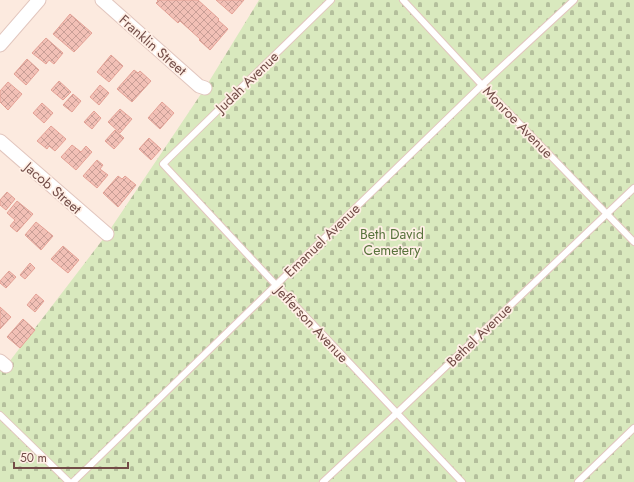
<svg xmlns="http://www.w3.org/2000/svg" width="634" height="482" font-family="Jost,sans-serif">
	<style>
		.cemetery { fill: url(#cemetery-stones) }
		.building { fill: url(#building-cross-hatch); stroke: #e5a296 }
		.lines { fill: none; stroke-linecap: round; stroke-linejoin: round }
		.lane-casing { stroke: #e2c6be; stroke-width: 8 }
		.street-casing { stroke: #e2c6be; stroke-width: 15 }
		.lane { stroke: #fff; stroke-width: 6 }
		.street { stroke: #fff; stroke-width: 13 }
		.labels { text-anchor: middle; stroke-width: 3.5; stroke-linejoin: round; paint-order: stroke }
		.street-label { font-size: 14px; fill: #724c47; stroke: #ffefe5 }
		.park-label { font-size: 14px; fill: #58733c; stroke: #ffefe5 }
	</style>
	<defs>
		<pattern id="cemetery-stones" width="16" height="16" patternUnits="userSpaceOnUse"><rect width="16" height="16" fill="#d9e9be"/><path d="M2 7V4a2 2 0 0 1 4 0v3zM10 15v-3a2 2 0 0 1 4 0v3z" fill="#b4bf9c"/></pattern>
		<pattern id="building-cross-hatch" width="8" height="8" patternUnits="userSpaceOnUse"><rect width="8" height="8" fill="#f2c0b6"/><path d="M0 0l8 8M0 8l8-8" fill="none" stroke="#c89e96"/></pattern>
	</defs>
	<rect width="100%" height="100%" fill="#fceadf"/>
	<polygon class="cemetery" points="259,0 634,0 634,482 0,482 0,370 6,366 107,234 205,88"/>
	<g class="building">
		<polygon points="157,0 198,0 219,19 218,20 228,29 210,50 199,40 200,39 180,21 178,23 156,3 158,1"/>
		<polygon points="216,0 244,0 232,14"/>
		<polygon points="70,14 92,33 74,52 53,34"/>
		<polygon points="46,38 63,53 54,64 49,60 46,64 32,53"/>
		<polygon points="111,55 123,66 109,82 97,72"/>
		<polygon points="27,59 39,70 26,85 14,74"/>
		<polygon points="134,70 138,73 140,71 151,81 132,102 117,89"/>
		<polygon points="59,81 71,92 63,100 51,90"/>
		<polygon points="8,82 22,94 8,110 0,102 0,91"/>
		<polygon points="100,85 109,93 99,105 90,97"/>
		<polygon points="73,94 81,101 72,112 63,105"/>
		<polygon points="162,102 174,113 160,129 148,118"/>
		<polygon points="42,103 53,113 44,123 33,113"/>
		<polygon points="120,109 132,119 120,133 108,122"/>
		<polygon points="94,111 101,118 92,129 84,122"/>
		<polygon points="51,126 66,139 55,151 49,146 47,149 37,141"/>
		<polygon points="115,130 124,138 114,149 105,141"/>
		<polygon points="149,138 161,149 151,160 139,149"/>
		<polygon points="72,145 81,152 86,146 92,152 76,170 61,157"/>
		<polygon points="97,160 103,165 100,169 108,175 97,188 83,176"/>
		<polygon points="118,176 122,179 125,176 136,185 118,207 103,193"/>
		<polygon points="7,192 15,199 6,210 0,205 0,200"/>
		<polygon points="17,201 33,214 17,232 10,226 15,220 7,213"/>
		<polygon points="36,222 53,236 41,250 25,235"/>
		<polygon points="63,246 79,260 68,273 51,259"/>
		<polygon points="30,263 35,268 25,279 20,275"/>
		<polygon points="9,271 16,277 6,288 0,283 0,281"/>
		<polygon points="36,294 44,301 35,312 27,305"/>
		<polygon points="0,307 11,317 0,329"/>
		<polygon points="23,319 35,330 20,348 7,337"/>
	</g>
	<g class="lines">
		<g class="lane-casing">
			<g id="lane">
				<polyline points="331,0 163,164 276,285 462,482"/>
				<polyline points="403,0 482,85 634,242"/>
				<polyline points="0,415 69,482"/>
				<polyline points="73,482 482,85 574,0"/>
				<polyline points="323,482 397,413 634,188"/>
				<polyline points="578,482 634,428"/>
			</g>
		</g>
		<g class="street-casing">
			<g id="street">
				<polyline points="102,0 199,86 205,88"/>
				<polyline points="0,45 39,0"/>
				<polyline points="0,141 107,234"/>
				<polyline points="0,361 6,366"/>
			</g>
		</g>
		<use href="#lane" class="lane"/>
		<use href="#street" class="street"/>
	</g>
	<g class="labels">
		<g class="street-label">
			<text transform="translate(153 45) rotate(41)" y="5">Franklin Street</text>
			<text transform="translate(247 82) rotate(-44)" y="5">Judah Avenue</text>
			<text transform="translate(518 122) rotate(46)" y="5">Monroe Avenue</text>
			<text transform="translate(53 188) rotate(41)" y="5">Jacob Street</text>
			<text transform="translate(322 240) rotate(-44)" y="5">Emanuel Avenue</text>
			<text transform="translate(312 324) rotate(47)" y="5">Jefferson Avenue</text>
			<text transform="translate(479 335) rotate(-44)" y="5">Bethel Avenue</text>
		</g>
		<g class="park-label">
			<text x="392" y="239">Beth David<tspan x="392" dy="16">Cemetery</tspan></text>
		</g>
	</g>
	<path d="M14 462v6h114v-6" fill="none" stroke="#724c47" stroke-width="2"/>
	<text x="20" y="462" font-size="12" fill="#724c47" stroke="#ffefe5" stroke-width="3" paint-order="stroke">50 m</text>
</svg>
